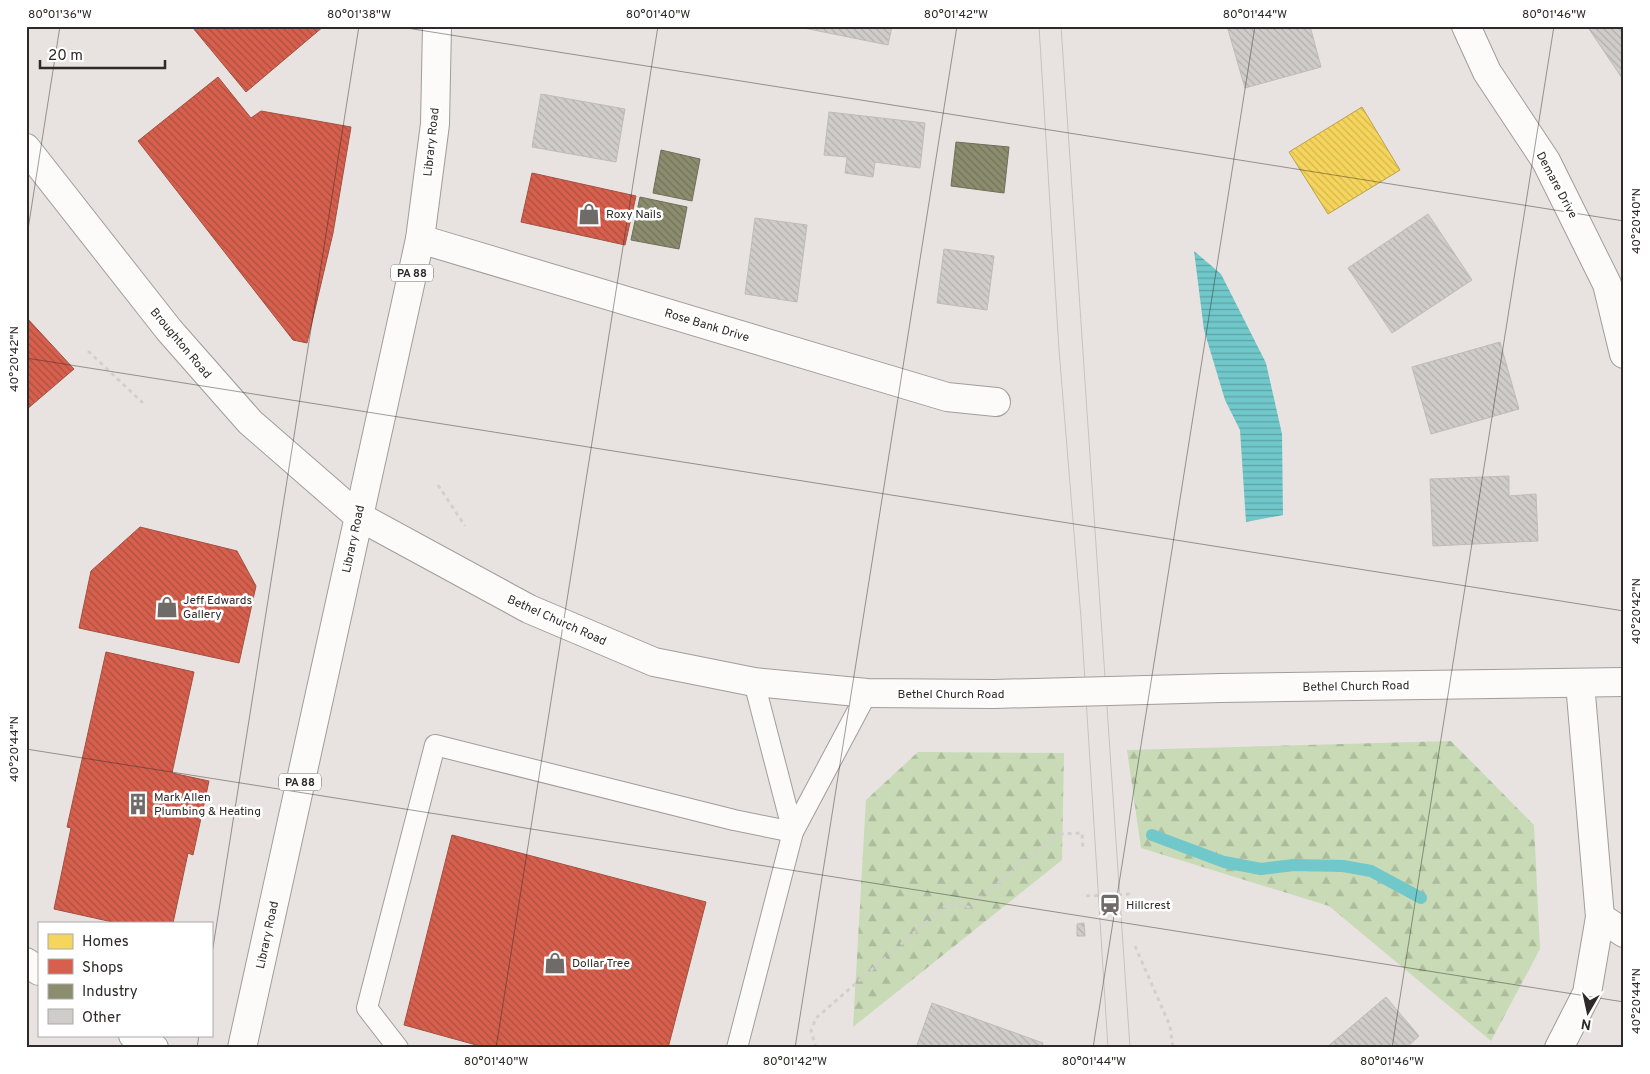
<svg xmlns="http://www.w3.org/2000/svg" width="1650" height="1074" font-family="Overpass,sans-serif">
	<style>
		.forest { fill: url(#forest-firs) }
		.water { fill: url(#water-rules) }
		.homes { fill: url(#homes-back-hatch); stroke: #baa24d }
		.shops { fill: url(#shops-back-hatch); stroke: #a45042 }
		.industry { fill: url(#industry-back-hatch); stroke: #706f59 }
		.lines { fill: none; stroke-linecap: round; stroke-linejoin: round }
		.stream { stroke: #71c8cb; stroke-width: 12 }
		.building { fill: url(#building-back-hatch); stroke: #bfbbb8 }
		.service-casing { stroke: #a09d9a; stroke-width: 22 }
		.minor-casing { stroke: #a09d9a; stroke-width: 30 }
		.tertiary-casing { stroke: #a09d9a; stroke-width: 30 }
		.primary-casing { stroke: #a09d9a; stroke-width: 30 }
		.path { stroke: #d2d0cf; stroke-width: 3; stroke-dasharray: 4 4; stroke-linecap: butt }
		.service { stroke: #fcfbfa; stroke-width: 20 }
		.minor { stroke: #fcfbfa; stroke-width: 28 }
		.tertiary { stroke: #fcfbfa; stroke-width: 28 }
		.primary { stroke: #fcfbfa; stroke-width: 28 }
		.tram { stroke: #c5c4c3; stroke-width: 1 }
		.tertiary-bridge-casing { stroke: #a09d9a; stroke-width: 30; stroke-linecap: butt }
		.tertiary-bridge { stroke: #fcfbfa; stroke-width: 28 }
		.ticks { fill: none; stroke: #2e2a29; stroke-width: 1; stroke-opacity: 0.45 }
		.labels { text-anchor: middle; stroke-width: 5; stroke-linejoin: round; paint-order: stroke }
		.shield { fill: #fff; stroke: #6d6a69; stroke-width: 1 }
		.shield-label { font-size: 11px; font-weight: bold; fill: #2e2a29 }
		.street-label { font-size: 12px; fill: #2e2a29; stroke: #fff }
		.poi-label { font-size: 12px; fill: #2e2a29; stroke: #fff; text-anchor: start }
		.neatline { fill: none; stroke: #2e2a29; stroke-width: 2 }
		.ticks-label { font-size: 12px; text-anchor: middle; fill: #2e2a29 }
	</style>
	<defs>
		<pattern id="forest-firs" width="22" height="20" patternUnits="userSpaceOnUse" patternTransform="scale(1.25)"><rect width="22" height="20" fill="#c8dab6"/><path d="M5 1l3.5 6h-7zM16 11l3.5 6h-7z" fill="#acbb9c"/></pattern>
		<pattern id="water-rules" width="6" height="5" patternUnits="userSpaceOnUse" patternTransform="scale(1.25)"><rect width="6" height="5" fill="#71c8cb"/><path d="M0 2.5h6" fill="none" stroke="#5da3a5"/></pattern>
		<pattern id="homes-back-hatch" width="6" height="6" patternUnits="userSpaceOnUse" patternTransform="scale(1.25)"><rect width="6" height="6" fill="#f6d55c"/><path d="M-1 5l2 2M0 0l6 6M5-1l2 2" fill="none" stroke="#d3b750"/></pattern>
		<pattern id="shops-back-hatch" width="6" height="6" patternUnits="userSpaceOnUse" patternTransform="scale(1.25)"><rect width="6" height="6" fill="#d6604d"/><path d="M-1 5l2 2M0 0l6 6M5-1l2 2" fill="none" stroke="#ae4f40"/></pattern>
		<pattern id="industry-back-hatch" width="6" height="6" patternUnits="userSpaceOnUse" patternTransform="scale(1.25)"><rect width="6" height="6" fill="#8c8c6e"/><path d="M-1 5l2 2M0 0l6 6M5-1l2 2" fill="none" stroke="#73735a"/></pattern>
		<pattern id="building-back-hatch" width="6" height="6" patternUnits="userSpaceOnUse" patternTransform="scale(1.25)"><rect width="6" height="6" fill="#cfccca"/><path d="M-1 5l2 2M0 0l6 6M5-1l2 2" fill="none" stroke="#b2afae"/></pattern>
	</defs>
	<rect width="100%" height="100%" fill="#e8e3e0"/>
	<g class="forest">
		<polygon points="1451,741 1534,825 1540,949 1491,1041 1329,906 1141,848 1127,750"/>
		<polygon points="918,752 1064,753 1062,860 853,1027 866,800"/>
	</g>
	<polygon class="water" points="1194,251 1221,274 1266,363 1282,434 1283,515 1246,522 1240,430 1225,400 1204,330"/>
	<polygon class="homes" points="1362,107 1400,170 1328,214 1289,152"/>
	<g class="shops">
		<polygon points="194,26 324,26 246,92 193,28"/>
		<polygon points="218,77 251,118 261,111 351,127 333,233 307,343 293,340 138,141"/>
		<polygon points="532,173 636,196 625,245 521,222"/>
		<polygon points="26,317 74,369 26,410"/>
		<polygon points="140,527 237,551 256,586 239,663 79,628 91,571"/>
		<polygon points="106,652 194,672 172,773 209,781 193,855 188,853 173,923 117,923 54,909 71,828 67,827"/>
		<polygon points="452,835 706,902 668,1048 487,1048 404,1025"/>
	</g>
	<g class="industry">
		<polygon points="956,142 1009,147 1004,193 951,186"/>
		<polygon points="661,150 700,159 692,201 653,193"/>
		<polygon points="640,197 687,207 679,249 631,240"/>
	</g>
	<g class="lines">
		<polyline class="stream" points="1152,835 1224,862 1261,869 1294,865 1343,866 1371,871 1421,898"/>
	</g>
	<g class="building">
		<polygon points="794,26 892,26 888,45"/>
		<polygon points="1227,26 1310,26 1321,67 1245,88"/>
		<polygon points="1587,26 1624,26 1624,81"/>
		<polygon points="541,94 625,109 616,162 532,147"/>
		<polygon points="829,112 925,123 920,168 875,162 873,177 845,173 847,157 824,155"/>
		<polygon points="1428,214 1472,280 1392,333 1348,268"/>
		<polygon points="755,218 807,225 797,302 745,294"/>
		<polygon points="944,249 994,256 987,310 937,303"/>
		<polygon points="1500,342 1519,409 1431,434 1412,367"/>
		<polygon points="1509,476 1509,496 1536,494 1538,541 1433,546 1430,479"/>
		<polygon points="1084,923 1085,936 1077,936 1077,924"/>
		<polygon points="1386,997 1419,1036 1406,1048 1326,1048"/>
		<polygon points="932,1003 1043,1043 1041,1048 916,1048"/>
	</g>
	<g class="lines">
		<g class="service-casing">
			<g id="service">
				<polyline points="754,682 793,832"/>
				<polyline points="398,1048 367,1008 435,745 734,820 793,832"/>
				<polyline points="737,1048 793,832 867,693"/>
			</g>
		</g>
		<g class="minor-casing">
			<g id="minor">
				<polyline points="1466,26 1487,72 1546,161 1607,284 1624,354"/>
				<polyline points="420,239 947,397 996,402"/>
				<polyline points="1600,917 1624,933"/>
			</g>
		</g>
		<g class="tertiary-casing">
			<g id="tertiary">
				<polyline points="358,516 529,609 654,662 754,682 867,693 994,694"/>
				<polyline points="1221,688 1624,682"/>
				<polyline points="26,962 39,971"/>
				<polyline points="133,1035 154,1048"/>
				<polyline points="1559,1048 1587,993 1600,917 1580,683"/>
			</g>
		</g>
		<g class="primary-casing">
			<g id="primary">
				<polyline points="26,148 169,330 250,422 358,516"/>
				<polyline points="242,1048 420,239 435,124 437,26"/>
			</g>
		</g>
		<g class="path">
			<polyline points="88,351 143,403"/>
			<polyline points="438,485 465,526"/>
			<polyline points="1086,896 1132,894"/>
			<polyline points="1135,946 1170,1026 1173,1048"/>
			<polyline points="816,1048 811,1031 816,1018 946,905 969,907 1057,834 1082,833 1083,850"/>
		</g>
		<use href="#service" class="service"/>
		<use href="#minor" class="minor"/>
		<use href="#tertiary" class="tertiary"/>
		<use href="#primary" class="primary"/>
		<g class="tram">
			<polyline points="1039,26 1059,350 1081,618 1108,1048"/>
			<polyline points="1061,26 1130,1048"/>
		</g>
		<g class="tertiary-bridge-casing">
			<polyline id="tertiary-bridge" points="994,694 1221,688"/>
		</g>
		<use href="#tertiary-bridge" class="tertiary-bridge"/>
	</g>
	<path class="ticks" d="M394 26 1624 221M26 242 60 26M26 358 1624 611M26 749 1624 1002M211 960 359 26M197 1048 199 1035M496 1048 658 26M795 1048 957 26M1093 1048 1255 26M1392 1048 1554 26"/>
	<defs>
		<g id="shop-bare" transform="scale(1.725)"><path d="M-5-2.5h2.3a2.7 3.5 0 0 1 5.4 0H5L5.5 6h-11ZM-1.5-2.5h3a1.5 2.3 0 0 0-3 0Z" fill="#6f6b69" stroke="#fff" stroke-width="2.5" paint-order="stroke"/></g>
		<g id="building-bare" transform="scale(1.725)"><path d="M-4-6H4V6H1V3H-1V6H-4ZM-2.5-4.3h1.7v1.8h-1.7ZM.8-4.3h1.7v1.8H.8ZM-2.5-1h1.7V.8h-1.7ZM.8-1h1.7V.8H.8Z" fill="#6f6b69" stroke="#fff" stroke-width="2.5" paint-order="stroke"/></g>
		<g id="station-bare" transform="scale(1.725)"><path d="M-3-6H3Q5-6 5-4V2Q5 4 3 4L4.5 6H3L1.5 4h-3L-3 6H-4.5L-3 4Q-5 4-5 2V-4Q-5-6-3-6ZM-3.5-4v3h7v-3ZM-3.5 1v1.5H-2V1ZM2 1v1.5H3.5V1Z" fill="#6f6b69" stroke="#fff" stroke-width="2.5" paint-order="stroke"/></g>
	</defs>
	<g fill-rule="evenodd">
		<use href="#shop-bare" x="589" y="214"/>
		<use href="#shop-bare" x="167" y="607"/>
		<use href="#building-bare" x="138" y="804"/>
		<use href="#station-bare" x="1110" y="905"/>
		<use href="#shop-bare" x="555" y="963"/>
	</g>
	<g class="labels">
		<g class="shield">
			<rect x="391" y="264.5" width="42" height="17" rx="4"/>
			<rect x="279" y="773.5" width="42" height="17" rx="4"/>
		</g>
		<g class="shield-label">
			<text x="412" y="277">PA 88</text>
			<text x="300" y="786">PA 88</text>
		</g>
		<g class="street-label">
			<text transform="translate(431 142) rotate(-84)" y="4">Library Road</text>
			<text transform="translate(1557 185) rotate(62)" y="4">Demare Drive</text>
			<text transform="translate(707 325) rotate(17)" y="4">Rose Bank Drive</text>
			<text transform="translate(181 343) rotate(50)" y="4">Broughton Road</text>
			<text transform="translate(353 539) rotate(-78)" y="4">Library Road</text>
			<text transform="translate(557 620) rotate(24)" y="4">Bethel Church Road</text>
			<text transform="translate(1356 686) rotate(-1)" y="4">Bethel Church Road</text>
			<text x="951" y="698">Bethel Church Road</text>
			<text transform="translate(267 935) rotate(-78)" y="4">Library Road</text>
		</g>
		<g class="poi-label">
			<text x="606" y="218">Roxy Nails</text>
			<text x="183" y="604">Jeff Edwards<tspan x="183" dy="14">Gallery</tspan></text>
			<text x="154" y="801">Mark Allen<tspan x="154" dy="14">Plumbing &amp; Heating</tspan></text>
			<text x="1126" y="909">Hillcrest</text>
			<text x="572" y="967">Dollar Tree</text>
		</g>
	</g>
	<rect width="1650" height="1074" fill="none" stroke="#ffffff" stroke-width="55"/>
	<rect x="38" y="922" width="175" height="115" fill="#ffffff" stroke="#abaaa9"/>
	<rect x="48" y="934" width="25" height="15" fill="#f6d55c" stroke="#abaaa9"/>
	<text x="82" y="946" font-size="15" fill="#2e2a29">Homes</text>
	<rect x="48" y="959" width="25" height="15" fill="#d6604d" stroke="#abaaa9"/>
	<text x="82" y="972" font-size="15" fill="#2e2a29">Shops</text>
	<rect x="48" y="984" width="25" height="15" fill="#8c8c6e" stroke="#abaaa9"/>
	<text x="82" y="996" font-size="15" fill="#2e2a29">Industry</text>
	<rect x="48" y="1009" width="25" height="15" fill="#cfccca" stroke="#abaaa9"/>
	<text x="82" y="1022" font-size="15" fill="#2e2a29">Other</text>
	<g transform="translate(1588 1012) rotate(189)" stroke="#ffffff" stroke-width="4" paint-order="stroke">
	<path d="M0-4L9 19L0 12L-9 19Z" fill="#2e2a29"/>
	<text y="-8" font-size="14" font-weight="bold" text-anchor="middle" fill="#2e2a29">N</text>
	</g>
	<path d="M40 60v8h125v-8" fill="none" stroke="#2e2a29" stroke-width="2.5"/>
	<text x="48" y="60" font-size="15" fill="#2e2a29" stroke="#ffffff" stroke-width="4" paint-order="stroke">20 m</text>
	<rect x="28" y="28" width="1594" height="1018" class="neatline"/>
	<g class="ticks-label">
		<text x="60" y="18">80°01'36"W</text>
		<text x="359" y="18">80°01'38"W</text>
		<text x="658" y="18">80°01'40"W</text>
		<text x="956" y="18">80°01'42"W</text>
		<text x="1255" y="18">80°01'44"W</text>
		<text x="1554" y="18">80°01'46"W</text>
		<text transform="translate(1636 221) rotate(-90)" y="4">40°20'40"N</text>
		<text transform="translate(14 359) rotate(-90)" y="4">40°20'42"N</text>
		<text transform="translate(1636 611) rotate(-90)" y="4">40°20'42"N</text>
		<text transform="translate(14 749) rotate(-90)" y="4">40°20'44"N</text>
		<text transform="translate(1636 1001) rotate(-90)" y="4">40°20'44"N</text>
		<text x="496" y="1065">80°01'40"W</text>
		<text x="795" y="1065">80°01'42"W</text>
		<text x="1094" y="1065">80°01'44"W</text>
		<text x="1392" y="1065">80°01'46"W</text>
	</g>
</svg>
